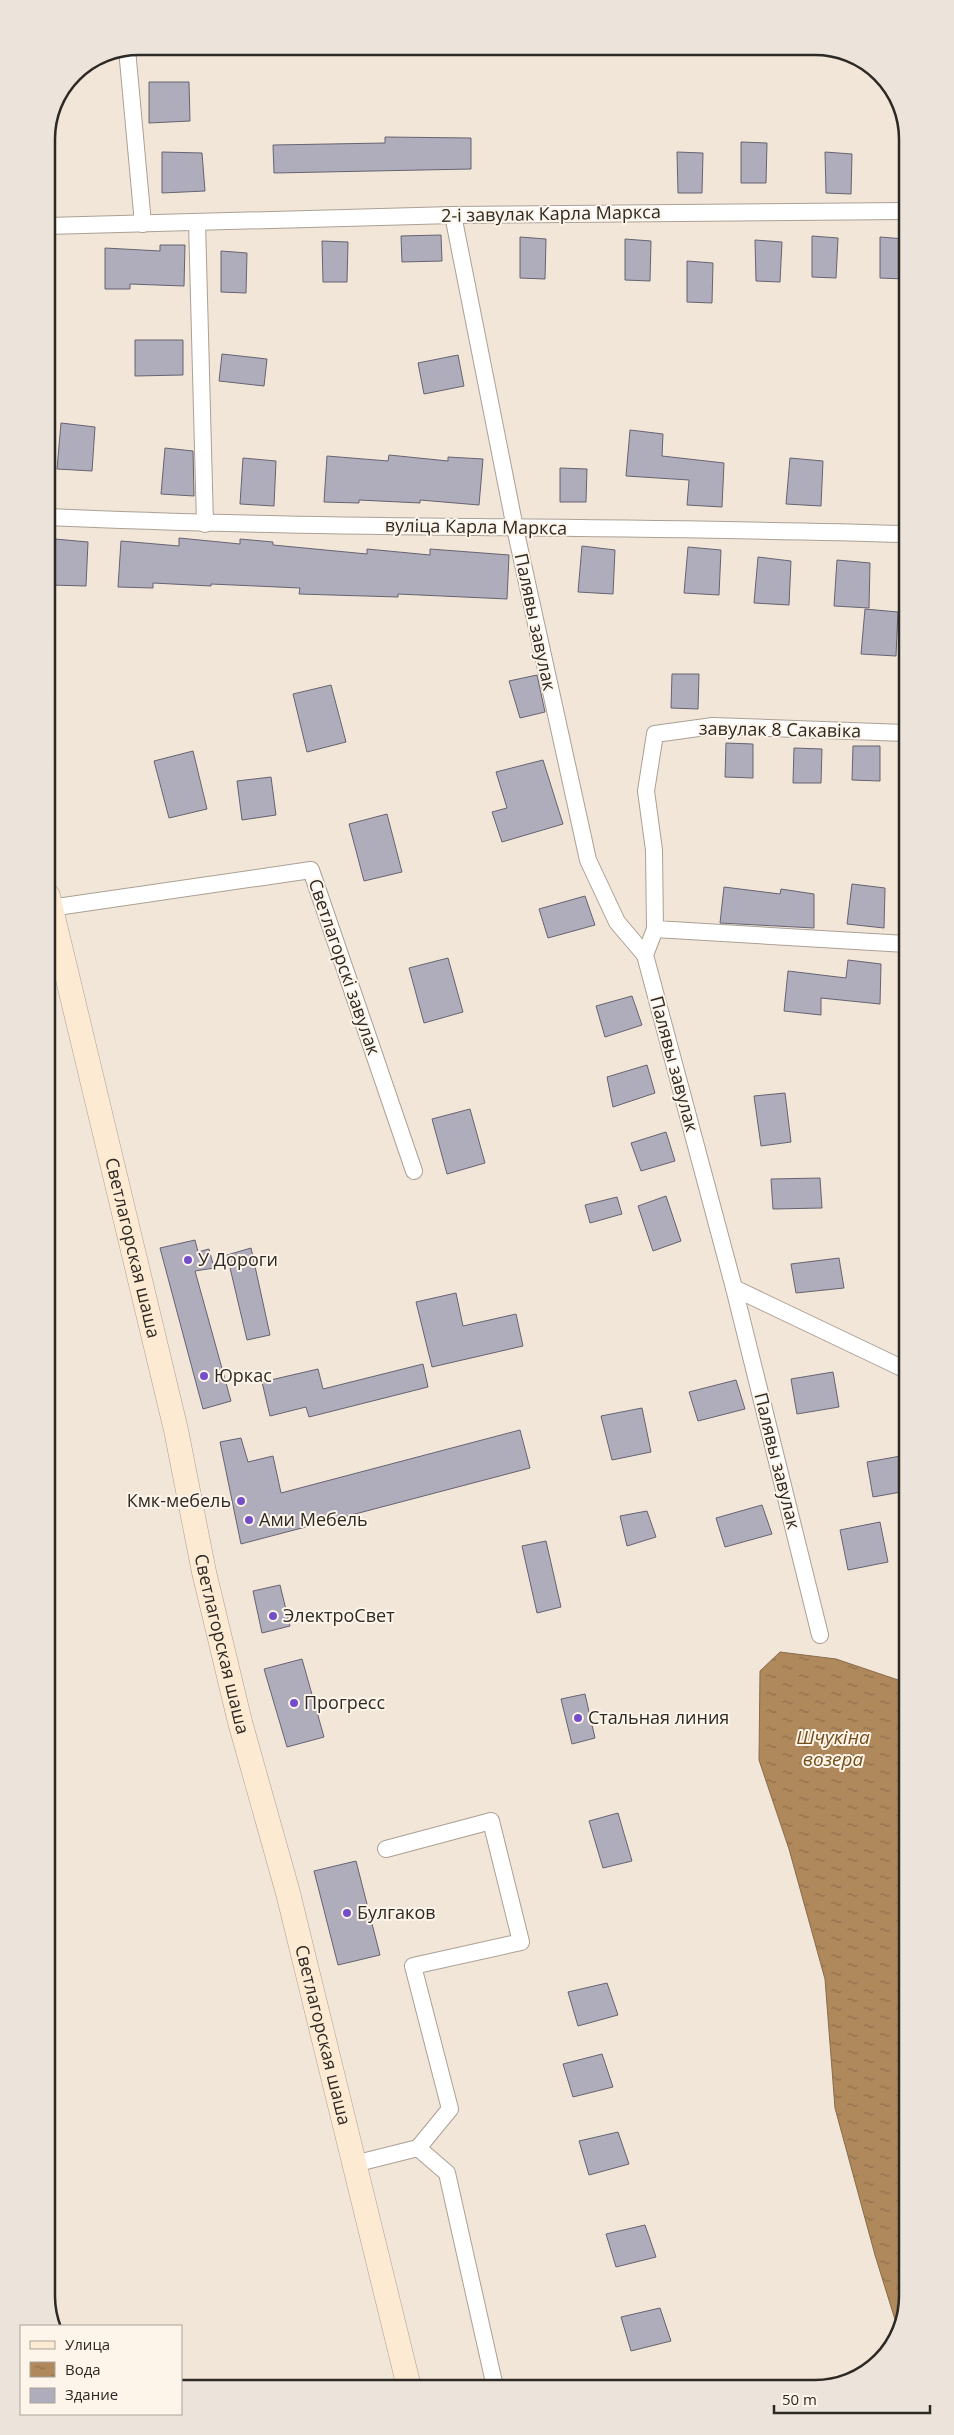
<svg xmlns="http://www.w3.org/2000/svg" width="954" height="2435" font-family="'Open Sans',sans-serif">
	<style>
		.water { fill: url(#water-ripples); stroke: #886c4b }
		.building { fill: #afacbb; stroke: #666371 }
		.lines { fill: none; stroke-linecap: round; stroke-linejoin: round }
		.minor-casing { stroke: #aba094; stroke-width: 18 }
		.secondary-casing { stroke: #aba094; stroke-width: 25 }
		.minor { stroke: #fff; stroke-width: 16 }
		.secondary { stroke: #fdead3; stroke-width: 24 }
		.poi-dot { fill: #744ec8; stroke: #fdf4ea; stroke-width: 2 }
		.labels { text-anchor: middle; stroke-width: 4; stroke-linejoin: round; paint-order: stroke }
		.street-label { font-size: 18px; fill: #2d2924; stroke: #fdf4ea }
		.poi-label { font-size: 18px; fill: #2d2924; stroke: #fdf4ea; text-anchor: start }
		.water-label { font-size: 19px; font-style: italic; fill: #744d18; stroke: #fdf4ea }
		.rim { fill: none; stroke: #2d2924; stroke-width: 2.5 }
	</style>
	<defs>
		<pattern id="water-ripples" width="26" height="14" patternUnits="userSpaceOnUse" patternTransform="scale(1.25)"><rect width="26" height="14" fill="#af885c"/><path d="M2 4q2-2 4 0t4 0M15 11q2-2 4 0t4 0" fill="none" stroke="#8f6f4c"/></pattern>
	</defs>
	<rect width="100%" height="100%" fill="#f2e6d9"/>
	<polygon class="water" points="780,1652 836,1659 907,1683 908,2296 897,2326 875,2255 835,2108 825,1979 789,1849 759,1760 760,1671"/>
	<g class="building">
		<polygon points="149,82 189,82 190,121 149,123"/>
		<polygon points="385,137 471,138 471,169 274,173 273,145 385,143"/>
		<polygon points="741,142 767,143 766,183 741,183"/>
		<polygon points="162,152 202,153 205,191 162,193"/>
		<polygon points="677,152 703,153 702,193 678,193"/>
		<polygon points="825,152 852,154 851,194 826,193"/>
		<polygon points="441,235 442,261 402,262 401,236"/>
		<polygon points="812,236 838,238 836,278 812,277"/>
		<polygon points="520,237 546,239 545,279 520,278"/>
		<polygon points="880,237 905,239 904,279 880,278"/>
		<polygon points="625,239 651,241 650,281 625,280"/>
		<polygon points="755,240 782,242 780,282 756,281"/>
		<polygon points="322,241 348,242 347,282 323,282"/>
		<polygon points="160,245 185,245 184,286 130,284 130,289 105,289 105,248 160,251"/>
		<polygon points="221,251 247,253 246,293 221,292"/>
		<polygon points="687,261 713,263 712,303 687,302"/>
		<polygon points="135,340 183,340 183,375 135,376"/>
		<polygon points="222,354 267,359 264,386 219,381"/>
		<polygon points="458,355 464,386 424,394 418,363"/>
		<polygon points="61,423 95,427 92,471 57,469"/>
		<polygon points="630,430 663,434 662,456 724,463 722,507 687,505 689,480 626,476"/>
		<polygon points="165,448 193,451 194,496 161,494"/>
		<polygon points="389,455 448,461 448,457 483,459 479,505 420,500 420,503 359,500 359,503 324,502 327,456 388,461"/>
		<polygon points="243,458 276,461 274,506 240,504"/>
		<polygon points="790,458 823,461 821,506 786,504"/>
		<polygon points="560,468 587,469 586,502 560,502"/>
		<polygon points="179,538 240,544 240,539 273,542 273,545 367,554 367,549 430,555 430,549 509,555 507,599 398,594 398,597 299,594 300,588 211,584 211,586 153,583 153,588 118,587 121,541 179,546"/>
		<polygon points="55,539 88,542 86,586 51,585"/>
		<polygon points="582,546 615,550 613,594 578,592"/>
		<polygon points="688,547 721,550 719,595 684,593"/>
		<polygon points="758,557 791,561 789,605 754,603"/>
		<polygon points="837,560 870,563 869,608 834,606"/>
		<polygon points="865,609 898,612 896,656 861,654"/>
		<polygon points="672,674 699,674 698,709 671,708"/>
		<polygon points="537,675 545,712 520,718 509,681"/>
		<polygon points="331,685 346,742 307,752 293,694"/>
		<polygon points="726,743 753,744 753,778 725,777"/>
		<polygon points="853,746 880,746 880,781 852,780"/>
		<polygon points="794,748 822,749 821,783 793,783"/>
		<polygon points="193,751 207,809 169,818 154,761"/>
		<polygon points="543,760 563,824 502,842 492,812 507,808 496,772"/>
		<polygon points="271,777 276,815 242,820 237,781"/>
		<polygon points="387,814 402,872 364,881 349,824"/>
		<polygon points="852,884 885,888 884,928 847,924"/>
		<polygon points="724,887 780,894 781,889 814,894 814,928 720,923"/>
		<polygon points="585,896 595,925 548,938 539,909"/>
		<polygon points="448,958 463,1012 424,1023 409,968"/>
		<polygon points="848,960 881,964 880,1004 821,998 821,1015 784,1011 788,971 846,978"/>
		<polygon points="632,996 642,1025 605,1037 596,1006"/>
		<polygon points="647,1065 655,1093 613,1107 607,1077"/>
		<polygon points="785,1093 791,1142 761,1146 754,1096"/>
		<polygon points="470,1109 485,1163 447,1174 432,1119"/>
		<polygon points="666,1132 675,1161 641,1171 631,1143"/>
		<polygon points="820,1178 822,1208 773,1209 771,1179"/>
		<polygon points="666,1196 681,1241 653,1251 638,1206"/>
		<polygon points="617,1197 622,1214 590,1223 585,1205"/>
		<polygon points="195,1240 198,1252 209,1249 214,1268 195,1271 231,1401 203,1409 160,1248"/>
		<polygon points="251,1248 270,1335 247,1340 227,1255"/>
		<polygon points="839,1258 844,1288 796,1293 791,1264"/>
		<polygon points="456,1293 463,1326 516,1314 523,1346 432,1367 416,1302"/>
		<polygon points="423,1364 428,1387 309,1417 306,1407 270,1416 262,1382 318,1369 323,1389"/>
		<polygon points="833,1372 839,1407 797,1414 791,1379"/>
		<polygon points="736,1380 745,1409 698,1421 689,1392"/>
		<polygon points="642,1408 651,1452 612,1460 601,1416"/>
		<polygon points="520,1430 530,1468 241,1544 220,1442 241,1438 248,1462 273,1456 281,1493"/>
		<polygon points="901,1456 907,1491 873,1497 867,1462"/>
		<polygon points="762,1505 772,1534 725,1547 716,1518"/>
		<polygon points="647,1511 656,1537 627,1546 620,1516"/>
		<polygon points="880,1522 888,1562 848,1570 840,1530"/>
		<polygon points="546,1541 561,1607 537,1613 522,1546"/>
		<polygon points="280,1585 290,1626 262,1633 253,1591"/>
		<polygon points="302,1659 324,1737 287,1747 264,1669"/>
		<polygon points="585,1694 595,1738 572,1744 561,1699"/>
		<polygon points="618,1813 632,1861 603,1868 589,1821"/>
		<polygon points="356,1861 380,1955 338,1965 314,1871"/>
		<polygon points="607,1983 618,2015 578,2026 568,1992"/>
		<polygon points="602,2054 613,2087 573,2097 563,2064"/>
		<polygon points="618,2132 629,2164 589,2175 579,2141"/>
		<polygon points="645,2225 656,2257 616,2267 606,2234"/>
		<polygon points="660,2308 671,2341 631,2351 621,2317"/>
	</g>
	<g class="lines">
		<g class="minor-casing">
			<g id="minor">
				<polyline points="127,49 143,224"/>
				<polyline points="453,215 515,528 588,860 617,922 645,955"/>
				<polyline points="197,222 205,524"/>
				<polyline points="47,226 453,215 905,211"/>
				<path d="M47 517C333 530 619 525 905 534"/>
				<polyline points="905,733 713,726 655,734 646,791 654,850 655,929 906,944"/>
				<polyline points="50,908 311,870 414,1171"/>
				<polyline points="655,929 645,955 734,1288 820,1635"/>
				<polyline points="734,1288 906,1370"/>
				<polyline points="386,1849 491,1821 521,1942 413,1966 450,2109 418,2148"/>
				<polyline points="354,2164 418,2148 447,2173 495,2387"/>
			</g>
		</g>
		<g class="secondary-casing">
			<g id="secondary">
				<path id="s1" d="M48 896 176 1430 204 1572 240 1722 288 1893 409 2387"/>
			</g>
		</g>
		<use href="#minor" class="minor"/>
		<use href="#secondary" class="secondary"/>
	</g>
	<g class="poi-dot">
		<circle cx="188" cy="1260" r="5"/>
		<circle cx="204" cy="1376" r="5"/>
		<circle cx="241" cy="1501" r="5"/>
		<circle cx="249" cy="1520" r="5"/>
		<circle cx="273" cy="1616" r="5"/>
		<circle cx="294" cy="1703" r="5"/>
		<circle cx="578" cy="1718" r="5"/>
		<circle cx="347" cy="1913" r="5"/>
	</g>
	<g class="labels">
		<g class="street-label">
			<text transform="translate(551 214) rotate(-1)" y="6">2-і завулак Карла Маркса</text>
			<text transform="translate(476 527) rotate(1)" y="6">вуліца Карла Маркса</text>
			<text transform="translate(535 622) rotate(78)" y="6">Палявы завулак</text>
			<text transform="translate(780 730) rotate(1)" y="6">завулак 8 Сакавіка</text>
			<text transform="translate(344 967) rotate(71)" y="6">Светлагорскі завулак</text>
			<text transform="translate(674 1064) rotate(75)" y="6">Палявы завулак</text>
			<text dy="6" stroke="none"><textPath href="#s1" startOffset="362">Светлагорская шаша</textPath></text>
			<text transform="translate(777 1461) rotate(76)" y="6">Палявы завулак</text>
			<text dy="6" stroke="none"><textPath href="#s1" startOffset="768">Светлагорская шаша</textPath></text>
			<text dy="6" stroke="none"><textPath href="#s1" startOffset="1172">Светлагорская шаша</textPath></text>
		</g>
		<g class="poi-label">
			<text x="198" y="1266">У Дороги</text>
			<text x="214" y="1382">Юркас</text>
			<text x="231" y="1507" text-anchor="end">Кмк-мебель</text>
			<text x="259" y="1526">Ами Мебель</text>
			<text x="283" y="1622">ЭлектроСвет</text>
			<text x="304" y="1709">Прогресс</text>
			<text x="588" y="1724">Стальная линия</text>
			<text x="357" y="1919">Булгаков</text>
		</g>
		<g class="water-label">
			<text x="833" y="1744">Шчукіна<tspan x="833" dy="22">возера</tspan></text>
		</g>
	</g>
	<path d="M0 0H954V2435H0ZM139 55H815A84 84 0 0 1 899 139V2296A84 84 0 0 1 815 2380H139A84 84 0 0 1 55 2296V139A84 84 0 0 1 139 55Z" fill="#ece4da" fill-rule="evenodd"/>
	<path class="rim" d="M139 55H815A84 84 0 0 1 899 139V2296A84 84 0 0 1 815 2380H139A84 84 0 0 1 55 2296V139A84 84 0 0 1 139 55Z"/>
	<rect x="20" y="2325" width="162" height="90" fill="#fdf4ea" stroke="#aaa39b"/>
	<rect x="30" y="2341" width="25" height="8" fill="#fdead3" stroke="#aaa39b"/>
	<text x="65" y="2350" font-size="15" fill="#2d2924">Улица</text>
	<rect x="30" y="2362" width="25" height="15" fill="url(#water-ripples)" stroke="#aaa39b"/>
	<text x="65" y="2375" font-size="15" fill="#2d2924">Вода</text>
	<rect x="30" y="2388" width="25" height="15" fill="#afacbb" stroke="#aaa39b"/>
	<text x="65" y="2400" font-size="15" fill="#2d2924">Здание</text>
	<path d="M774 2405v8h156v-8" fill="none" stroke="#2d2924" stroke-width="2.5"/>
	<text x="782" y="2405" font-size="15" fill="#2d2924" stroke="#fdf4ea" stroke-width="4" paint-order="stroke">50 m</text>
</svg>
